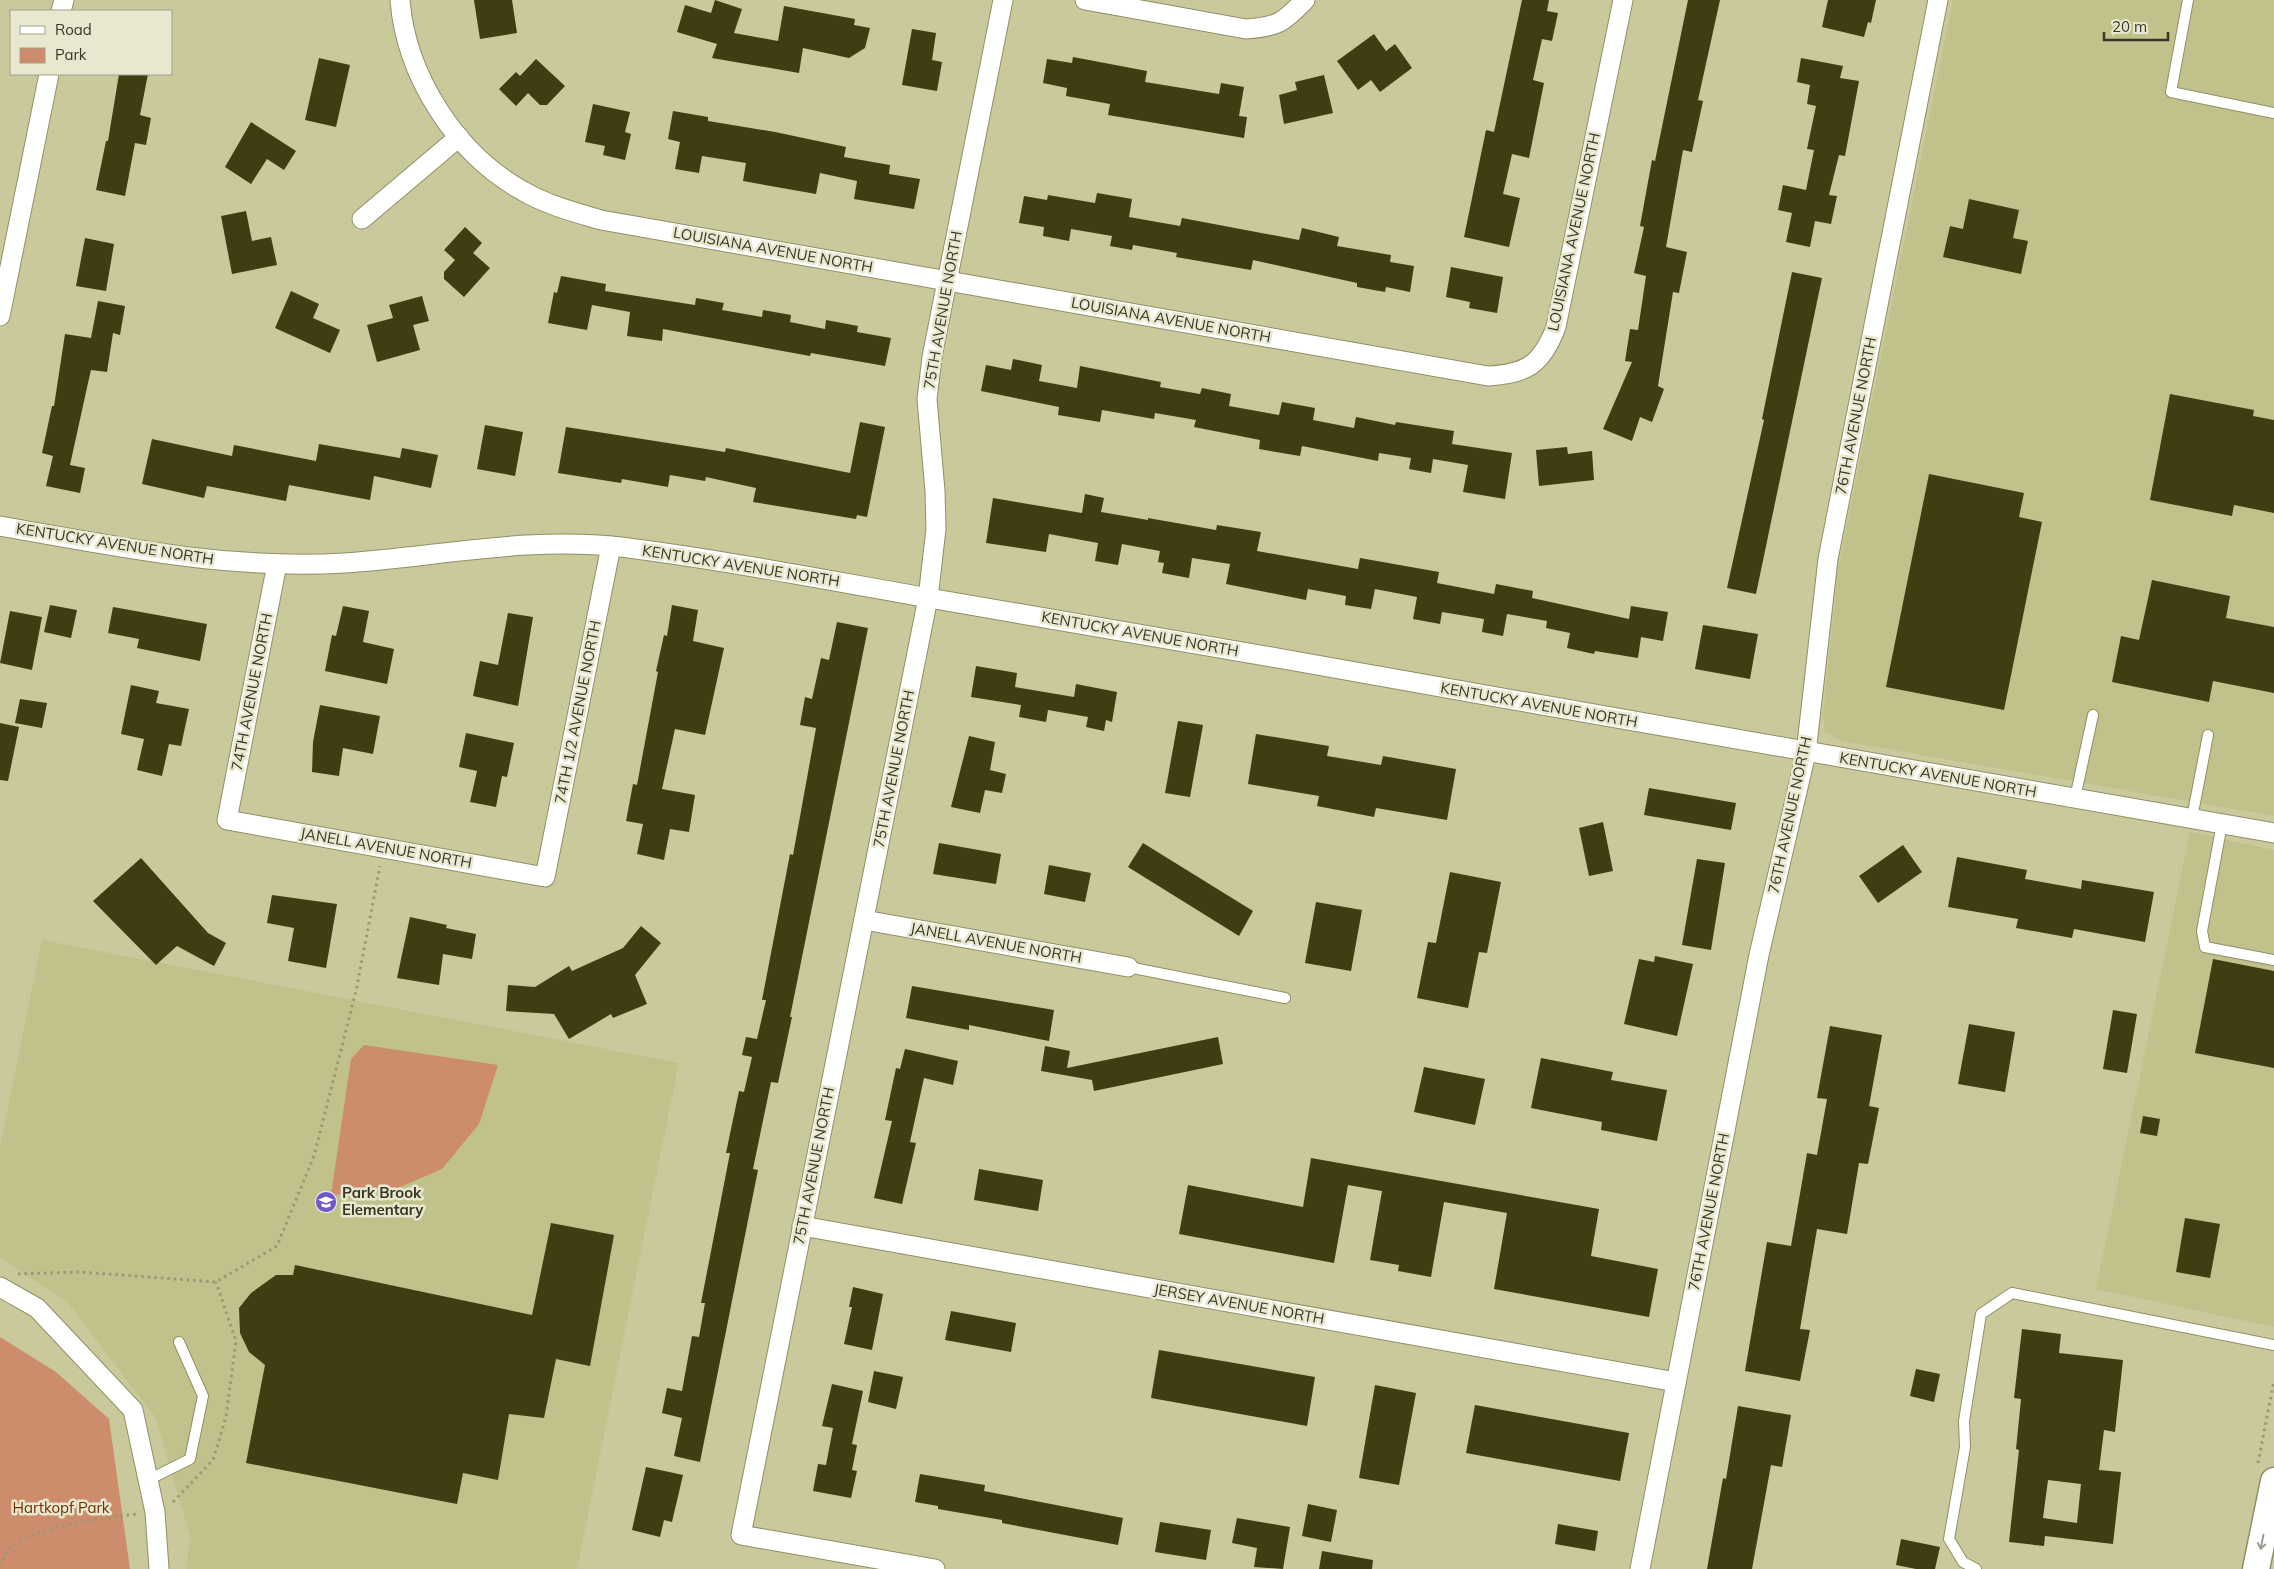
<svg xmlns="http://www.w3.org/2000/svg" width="2274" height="1569" font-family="Mulish,sans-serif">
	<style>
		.built { fill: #c1c18c }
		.green { fill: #cd8c6b }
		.building { fill: #3f3e12; fill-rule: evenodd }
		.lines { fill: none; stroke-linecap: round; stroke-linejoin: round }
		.lane-casing { stroke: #919065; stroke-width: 12 }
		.street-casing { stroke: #919065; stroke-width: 21 }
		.secondary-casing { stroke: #919065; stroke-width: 29 }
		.path { stroke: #999975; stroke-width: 3; stroke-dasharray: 2.5 4; stroke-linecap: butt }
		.lane { stroke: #fff; stroke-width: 10 }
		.street { stroke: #fff; stroke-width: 19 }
		.secondary { stroke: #fff; stroke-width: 26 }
		.oneway { stroke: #9b9b92 }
		.labels { text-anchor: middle; stroke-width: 5; stroke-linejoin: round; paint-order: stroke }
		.street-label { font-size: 15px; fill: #373725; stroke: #e8e8d1 }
		.poi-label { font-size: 15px; font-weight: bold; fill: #373725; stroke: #e8e8d1; text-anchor: start }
		.park-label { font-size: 15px; fill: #732f00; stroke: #e8e8d1 }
	</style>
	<rect width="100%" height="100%" fill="#c9c99c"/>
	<g class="built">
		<polygon points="1953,0 2274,0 2274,816 1841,741 1825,732 1823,715 1838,569"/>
		<polygon points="2190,832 2274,850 2274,1327 2096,1289"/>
		<polygon points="42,940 679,1063 577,1569 186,1569 190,1536 156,1418 68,1303 0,1257 0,1146"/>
	</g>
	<g class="green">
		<polygon points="364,1045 498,1065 479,1124 442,1169 391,1191 331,1195 351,1059"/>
		<polygon points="0,1337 56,1372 109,1419 130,1569 0,1569"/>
	</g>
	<g class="building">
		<polygon points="474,0 512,0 517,33 480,39"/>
		<polygon points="715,0 742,9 734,33 778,41 784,6 855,19 854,25 870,28 865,48 849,58 803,48 799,73 712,58 717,44 677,32 685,5 711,13"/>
		<polygon points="1522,0 1549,0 1547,11 1558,13 1552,41 1542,39 1533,80 1544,83 1529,158 1512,154 1503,194 1520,198 1509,247 1464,237 1486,130 1494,132"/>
		<polygon points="1688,0 1720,0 1698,100 1703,101 1692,152 1683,150 1666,247 1687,252 1679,293 1673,292 1658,386 1664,389 1652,422 1640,417 1632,441 1603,429 1632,362 1625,361 1630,329 1638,330 1646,276 1634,273 1644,227 1640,226 1652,160 1655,161"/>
		<polygon points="1828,0 1876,0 1871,23 1868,22 1864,37 1822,27"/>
		<polygon points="912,29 936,33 932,60 942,62 937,91 902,85"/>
		<polygon points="1374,34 1386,51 1395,44 1412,68 1380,92 1371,80 1358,90 1337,61"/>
		<polygon points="1073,57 1147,71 1145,82 1219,94 1221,83 1244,87 1239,116 1247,117 1244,138 1108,115 1110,104 1066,96 1067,88 1043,83 1047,59 1072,63"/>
		<polygon points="319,58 350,65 336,127 305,120"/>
		<polygon points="1801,58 1843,66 1840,78 1859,81 1845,156 1839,155 1829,195 1837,196 1831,224 1815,221 1810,247 1786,242 1792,213 1778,210 1783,185 1806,190 1814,150 1807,149 1816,106 1807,104 1810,85 1797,82"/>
		<polygon points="536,59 565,86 547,105 540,105 528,93 516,106 499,89 516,72 520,76"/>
		<polygon points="119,74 148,74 140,115 151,118 146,145 135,143 125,196 96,190 106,141 108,141"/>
		<polygon points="1324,75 1333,113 1284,124 1279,95 1297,90 1295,82"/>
		<polygon points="593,104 630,112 625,132 631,134 625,160 603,155 605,146 585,142"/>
		<polygon points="673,111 708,117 708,121 775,132 846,147 844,157 890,165 889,174 920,179 914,209 854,199 857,181 820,173 816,194 743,181 746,163 702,156 699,173 675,169 680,142 668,139"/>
		<polygon points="251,122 296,151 284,170 267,159 251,184 225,167"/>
		<polygon points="1097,193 1132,199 1129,217 1180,226 1182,218 1299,240 1302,228 1339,237 1337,246 1391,255 1390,262 1414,266 1410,292 1386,287 1385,292 1357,287 1357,283 1253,260 1251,270 1176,257 1177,253 1133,245 1132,250 1110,246 1112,236 1071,229 1069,241 1043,236 1044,227 1019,223 1024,196 1047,200 1048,195 1095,203"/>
		<polygon points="1969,199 2019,210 2013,238 2028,241 2021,274 1943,257 1950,226 1963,229"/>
		<polygon points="246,211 252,241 271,237 277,265 232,274 221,216"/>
		<polygon points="465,227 482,243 473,253 490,268 464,297 444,279 444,272 455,260 444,250"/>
		<polygon points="85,238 114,244 106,291 76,286"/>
		<polygon points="1451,267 1503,277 1497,313 1469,308 1470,302 1446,297"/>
		<polygon points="1792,272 1822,278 1756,594 1727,588 1764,420 1762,419"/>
		<polygon points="561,276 606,284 605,291 695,305 696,298 724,303 722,310 762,317 763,310 791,315 790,322 825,329 826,320 858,326 857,332 891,338 885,366 811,353 810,356 663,329 662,341 627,336 630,312 592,305 587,330 548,323 554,292 557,293"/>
		<polygon points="291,291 319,304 313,318 340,330 330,353 275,328"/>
		<polygon points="422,296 429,321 413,325 420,350 377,362 367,325 393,318 389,305"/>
		<polygon points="98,301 125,306 120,335 113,333 107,372 91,370 88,383 70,465 85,468 80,493 46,486 53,456 42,453 52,406 54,406 65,334 91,338"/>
		<polygon points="1013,359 1042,365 1039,381 1077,388 1080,366 1161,382 1160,387 1200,394 1202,388 1231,394 1229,406 1279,415 1282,402 1315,408 1313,420 1354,428 1356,417 1395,425 1396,422 1454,431 1452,444 1512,453 1505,499 1463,492 1468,465 1433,459 1431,473 1409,469 1411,458 1379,453 1378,461 1302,446 1300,456 1259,449 1260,440 1194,427 1196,420 1155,413 1154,419 1102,410 1100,422 1058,415 1059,407 981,391 986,365 1011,370"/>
		<polygon points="2170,394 2254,410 2253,416 2274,420 2274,513 2234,505 2232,516 2150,500"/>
		<polygon points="860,422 885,427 867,517 857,515 856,519 753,502 756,488 706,477 705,481 670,475 668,487 622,479 621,483 558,473 566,427 725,452 726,448 850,473"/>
		<polygon points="485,425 523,432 515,476 477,469"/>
		<polygon points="152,439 232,456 234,445 316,461 319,444 400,458 402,448 438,455 431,488 374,476 370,500 289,485 286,501 207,486 204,498 142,484"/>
		<polygon points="1567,447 1568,454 1592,451 1594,480 1539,486 1536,450"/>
		<polygon points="1929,474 2024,493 2019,517 2042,522 2004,710 1886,687"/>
		<polygon points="1085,494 1104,498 1101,512 1148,520 1148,518 1216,530 1217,525 1261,532 1257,551 1358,569 1360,558 1439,572 1437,583 1494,594 1496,584 1533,591 1532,598 1629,619 1631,606 1668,612 1663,641 1641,637 1638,658 1595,651 1594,654 1567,648 1570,633 1546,628 1547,621 1507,614 1503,636 1482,632 1484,619 1442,612 1440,624 1413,619 1417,597 1375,589 1371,609 1345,605 1346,596 1308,589 1306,600 1226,584 1230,564 1192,558 1189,578 1162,573 1164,563 1158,562 1160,551 1122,544 1118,565 1095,561 1098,543 1049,534 1046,552 986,543 993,498 1082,513"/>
		<polygon points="2152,580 2230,596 2226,618 2274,627 2274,693 2213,681 2209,702 2112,682 2121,636 2139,640"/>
		<polygon points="50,605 77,610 71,638 44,632"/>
		<polygon points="672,605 698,610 693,641 724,648 705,735 675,729 662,789 695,795 689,832 670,829 664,860 637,854 643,824 626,821 633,784 637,785 658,672 656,671 664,635 667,636"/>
		<polygon points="343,606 369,611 363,642 394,649 387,684 325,671 332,635 336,636"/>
		<polygon points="113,607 207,624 200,661 137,648 139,639 108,633"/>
		<polygon points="10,611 42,617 32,670 0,663"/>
		<polygon points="508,613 533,617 518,706 473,696 480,661 498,665"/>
		<polygon points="837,622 868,628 790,1017 792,1017 778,1083 771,1082 753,1169 758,1170 700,1462 674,1456 682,1418 662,1413 667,1388 682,1391 692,1336 699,1337 705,1303 701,1303 730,1153 726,1153 739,1091 744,1092 752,1057 742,1055 746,1037 757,1039 766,1000 762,1000 790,854 793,855 809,767 816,728 800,725 805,697 812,699 821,658 829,660"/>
		<polygon points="1703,625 1758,634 1750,679 1695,669"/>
		<polygon points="976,666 1017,673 1015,687 1074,697 1076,684 1117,692 1112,722 1106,720 1104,731 1086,727 1088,717 1048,710 1046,722 1019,717 1021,705 971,697"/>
		<polygon points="131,685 159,691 156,703 189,709 181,746 169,744 162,776 137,770 144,739 121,734"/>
		<polygon points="20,699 47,703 42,728 15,723"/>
		<polygon points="320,705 380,716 373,754 343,748 339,776 312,772 313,742"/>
		<polygon points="1178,721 1203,725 1190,797 1165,793"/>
		<polygon points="0,723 19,727 8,781 0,780"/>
		<polygon points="466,733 514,743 507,777 502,776 496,807 470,802 477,771 459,767"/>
		<polygon points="1256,734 1329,746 1327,756 1381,765 1383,756 1456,769 1447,820 1376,808 1374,817 1317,806 1319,796 1248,784"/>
		<polygon points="969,736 995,742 990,770 1006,774 1002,793 985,790 980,813 951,807"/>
		<polygon points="1649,788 1736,803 1731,830 1644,815"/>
		<polygon points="1603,822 1613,871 1589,876 1579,828"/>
		<polygon points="939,843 1001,854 996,884 933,874"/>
		<polygon points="1143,843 1253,911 1239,936 1128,867"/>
		<polygon points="1903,845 1922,872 1878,903 1859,876"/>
		<polygon points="1957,857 2027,870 2025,879 2081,889 2082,880 2154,892 2145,942 2074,929 2072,938 2016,928 2018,919 1948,907"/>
		<polygon points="141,858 208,933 226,943 214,966 177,946 156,965 93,901"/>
		<polygon points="1697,859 1725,863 1711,950 1682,945"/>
		<polygon points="1049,865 1091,873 1085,902 1044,894"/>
		<polygon points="1450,872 1501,882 1487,953 1479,952 1468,1008 1417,998 1428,942 1436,943"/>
		<polygon points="272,895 337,904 326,968 288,961 294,928 267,923"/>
		<polygon points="1316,902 1362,910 1351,971 1305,963"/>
		<polygon points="410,917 447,925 446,928 476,934 472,959 443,954 439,985 397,978"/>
		<polygon points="641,926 661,943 635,975 647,1004 613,1018 611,1014 569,1039 554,1014 506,1011 508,985 535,987 569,966 572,971 623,948"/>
		<polygon points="1655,956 1693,964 1677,1036 1624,1024 1639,959 1654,962"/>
		<polygon points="2213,959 2274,971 2274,1068 2195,1053"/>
		<polygon points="912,986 1054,1010 1049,1041 969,1025 969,1030 906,1018"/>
		<polygon points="2113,1010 2137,1014 2127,1073 2103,1069"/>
		<polygon points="1969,1024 2015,1032 2005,1092 1958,1084"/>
		<polygon points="1830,1026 1882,1035 1869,1106 1879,1108 1868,1164 1859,1163 1847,1234 1817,1229 1800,1329 1810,1330 1800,1381 1745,1371 1767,1242 1791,1246 1807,1153 1817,1155 1827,1099 1817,1098"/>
		<polygon points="1218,1037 1223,1064 1094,1091 1092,1080 1041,1071 1045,1046 1070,1051 1067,1068"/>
		<polygon points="905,1049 958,1061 953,1085 924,1078 910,1142 916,1143 902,1204 874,1198 892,1121 885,1120 896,1068 900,1069"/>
		<polygon points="1541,1058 1613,1072 1611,1080 1667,1090 1657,1141 1601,1130 1602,1122 1531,1108"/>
		<polygon points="1424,1067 1485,1079 1475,1125 1414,1112"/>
		<polygon points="2143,1116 2160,1119 2157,1136 2140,1133"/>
		<polygon points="1311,1158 1599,1209 1591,1256 1658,1269 1649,1317 1494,1289 1507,1213 1444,1202 1431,1277 1398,1271 1399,1265 1370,1260 1382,1191 1348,1185 1334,1263 1179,1234 1188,1185 1303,1207"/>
		<polygon points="979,1169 1043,1180 1038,1211 974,1200"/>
		<polygon points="2185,1218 2220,1224 2210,1278 2176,1272"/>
		<polygon points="551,1223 614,1235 590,1366 556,1359 544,1418 509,1414 498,1480 463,1473 457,1504 246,1463 265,1365 249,1352 240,1333 239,1308 251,1293 276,1275 293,1275 295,1265 532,1315"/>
		<polygon points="853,1287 883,1294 872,1350 844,1344 852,1307 849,1307"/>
		<polygon points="951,1311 1016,1323 1011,1352 945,1340"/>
		<path d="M2022 1329 2061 1334 2059 1353 2123 1360 2115 1432 2104 1430 2099 1470 2121 1472 2113 1544 2045 1536 2044 1546 2009 1542 2019 1450 2016 1449 2021 1399 2014 1398ZM2048 1480 2081 1484 2077 1523 2043 1518Z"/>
		<polygon points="1159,1350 1315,1377 1307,1426 1151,1398"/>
		<polygon points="1916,1369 1940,1374 1934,1402 1910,1396"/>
		<polygon points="874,1371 903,1377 896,1409 868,1402"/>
		<polygon points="832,1384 863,1391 852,1444 857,1445 852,1470 857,1471 851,1498 813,1491 818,1464 826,1465 833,1428 822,1426"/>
		<polygon points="1375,1385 1416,1393 1399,1485 1359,1478"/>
		<polygon points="1475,1405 1629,1433 1620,1481 1466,1453"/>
		<polygon points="1738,1406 1791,1415 1782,1467 1771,1465 1752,1569 1707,1569 1723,1478 1726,1479"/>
		<polygon points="646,1467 683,1475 672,1522 664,1520 660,1537 632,1530"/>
		<polygon points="920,1474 985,1485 984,1491 1123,1518 1118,1545 1002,1523 1002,1520 938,1509 938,1506 915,1502"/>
		<polygon points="1308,1504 1337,1510 1331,1542 1302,1536"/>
		<polygon points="1237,1518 1290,1527 1283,1569 1254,1567 1257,1548 1232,1543"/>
		<polygon points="1160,1522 1211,1530 1206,1560 1155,1552"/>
		<polygon points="1558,1524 1598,1531 1595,1551 1555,1544"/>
		<polygon points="1901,1539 1940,1547 1935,1569 1916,1569 1896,1565"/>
		<polygon points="1322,1551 1373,1560 1372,1569 1319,1569"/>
	</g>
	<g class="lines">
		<g class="lane-casing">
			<g id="lane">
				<polyline points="2188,0 2171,92 2274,113"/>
				<polyline points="2075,798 2093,715"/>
				<polyline points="2192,818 2208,735"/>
				<polyline points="2222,824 2202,931 2205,947 2274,960"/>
				<polyline points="1128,967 1285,998"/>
				<polyline points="148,1480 190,1459 203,1396 179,1342"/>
				<polyline points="1976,1569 1963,1562 1949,1539 1965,1447 1964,1421 1981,1314 2012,1293 2274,1345"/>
			</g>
		</g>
		<g class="street-casing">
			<g id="street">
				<path d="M400 0C406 76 456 154 523 191 547 205 574 212 601 220L1488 376C1527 374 1542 364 1556 327L1623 0"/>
				<path d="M1085 0 1246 29C1277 27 1283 23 1305 0"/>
				<polyline points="61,11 64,0"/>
				<polyline points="362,219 459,137"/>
				<polyline points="0,316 49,74"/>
				<path d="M0 526C114 546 228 570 344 563 436 557 528 536 621 547 724 560 826 580 929 598 1047 618 1165 638 1283 659 1613 718 1943 775 2274 833"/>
				<polyline points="277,564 227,820 545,877 611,546"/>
				<polyline points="864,920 1128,967"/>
				<polyline points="802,1226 1676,1382"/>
				<polyline points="0,1287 37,1308 133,1410 155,1512 159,1569"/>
				<polyline points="935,1569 741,1535 928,598 936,529 935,491 927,399 932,357 1003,0"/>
				<polyline points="1640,1569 1759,955 1806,753 1828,559 1938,0"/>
			</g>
		</g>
		<g class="secondary-casing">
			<polyline id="secondary" points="2256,1569 2274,1481"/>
		</g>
		<g class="path">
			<polyline points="18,1274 80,1272 216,1282 277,1246 314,1156 356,991 380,866"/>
			<polyline points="2258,1463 2274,1381"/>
			<polyline points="173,1502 213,1460 226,1417 236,1341 216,1282"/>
			<path d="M0 1566C3 1561 5 1553 9 1549 34 1526 104 1518 137 1514"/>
		</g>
		<use href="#lane" class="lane"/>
		<use href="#street" class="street"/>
		<use href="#secondary" class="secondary"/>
	</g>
	<defs><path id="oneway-shaft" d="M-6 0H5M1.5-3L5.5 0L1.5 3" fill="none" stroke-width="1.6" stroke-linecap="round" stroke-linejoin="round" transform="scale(1.25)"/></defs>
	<use class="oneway" href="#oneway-shaft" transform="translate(2262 1542) rotate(101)"/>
	<defs>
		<g id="school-disc" transform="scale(1.125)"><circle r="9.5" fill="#6e57d1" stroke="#e8e8d1"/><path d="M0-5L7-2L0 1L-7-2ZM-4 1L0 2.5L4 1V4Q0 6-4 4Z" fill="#fff"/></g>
	</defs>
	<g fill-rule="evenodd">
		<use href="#school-disc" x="326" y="1202"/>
	</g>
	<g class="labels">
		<g class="street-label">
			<text transform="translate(1574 232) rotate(-78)" y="5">LOUISIANA AVENUE NORTH</text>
			<text transform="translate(773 250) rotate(10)" y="5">LOUISIANA AVENUE NORTH</text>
			<text transform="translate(943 310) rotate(-80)" y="5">75TH AVENUE NORTH</text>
			<text transform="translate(1171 320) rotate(10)" y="5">LOUISIANA AVENUE NORTH</text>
			<text transform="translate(1856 416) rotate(-79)" y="5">76TH AVENUE NORTH</text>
			<text transform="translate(115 544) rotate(9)" y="5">KENTUCKY AVENUE NORTH</text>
			<text transform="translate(741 566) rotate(9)" y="5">KENTUCKY AVENUE NORTH</text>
			<text transform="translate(1140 634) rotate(10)" y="5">KENTUCKY AVENUE NORTH</text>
			<text transform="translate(252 692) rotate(-79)" y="5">74TH AVENUE NORTH</text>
			<text transform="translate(1539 705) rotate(10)" y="5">KENTUCKY AVENUE NORTH</text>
			<text transform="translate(578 712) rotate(-79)" y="5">74TH 1/2 AVENUE NORTH</text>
			<text transform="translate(894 769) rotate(-79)" y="5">75TH AVENUE NORTH</text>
			<text transform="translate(1938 775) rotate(10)" y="5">KENTUCKY AVENUE NORTH</text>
			<text transform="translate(1790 815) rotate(-78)" y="5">76TH AVENUE NORTH</text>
			<text transform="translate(386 848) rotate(10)" y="5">JANELL AVENUE NORTH</text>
			<text transform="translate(996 943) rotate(10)" y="5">JANELL AVENUE NORTH</text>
			<text transform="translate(814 1166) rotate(-79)" y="5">75TH AVENUE NORTH</text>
			<text transform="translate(1709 1212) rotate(-79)" y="5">76TH AVENUE NORTH</text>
			<text transform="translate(1239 1304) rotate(10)" y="5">JERSEY AVENUE NORTH</text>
		</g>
		<g class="poi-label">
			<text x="342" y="1198">Park Brook<tspan x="342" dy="17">Elementary</tspan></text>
		</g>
		<g class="park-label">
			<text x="61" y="1513">Hartkopf Park</text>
		</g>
	</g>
	<rect x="10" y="10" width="162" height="65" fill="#e8e8d1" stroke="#a1a18c"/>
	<rect x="20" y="26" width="25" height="8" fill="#ffffff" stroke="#a1a18c"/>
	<text x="55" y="35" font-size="15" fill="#373725">Road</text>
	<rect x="20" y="48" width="25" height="15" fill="#cd8c6b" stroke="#a1a18c"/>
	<text x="55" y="60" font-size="15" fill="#373725">Park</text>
	<path d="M2104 32v8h64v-8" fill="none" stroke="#373725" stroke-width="2.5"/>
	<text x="2112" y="32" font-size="15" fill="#373725" stroke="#e8e8d1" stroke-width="4" paint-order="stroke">20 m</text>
</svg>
